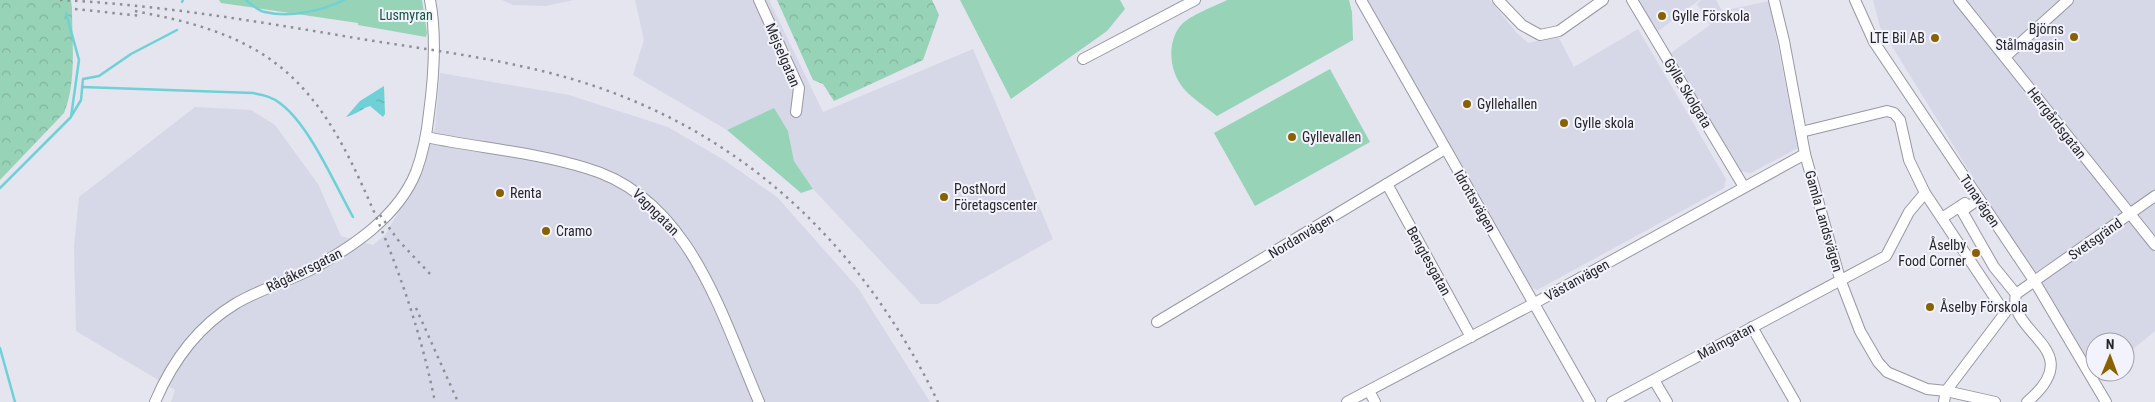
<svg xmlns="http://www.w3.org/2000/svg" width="2155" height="402" font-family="'Roboto Condensed',sans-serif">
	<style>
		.built { fill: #d6d8e8 }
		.green { fill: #97d3b7 }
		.forest { fill: url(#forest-crowns) }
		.water { fill: url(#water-ripples) }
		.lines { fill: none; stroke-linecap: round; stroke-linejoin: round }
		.stream { stroke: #6fd1d5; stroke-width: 2.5 }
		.minor-casing { stroke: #9798a1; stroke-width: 12 }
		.minor { stroke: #fff; stroke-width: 10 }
		.rail { stroke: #8e8f96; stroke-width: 2.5; stroke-dasharray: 2.5 5; stroke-linecap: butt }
		.poi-dot { fill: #896100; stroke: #f2f3fc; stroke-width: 2 }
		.labels { text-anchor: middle; stroke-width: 4; stroke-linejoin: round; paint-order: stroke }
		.park-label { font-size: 14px; fill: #17543e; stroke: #f2f3fc }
		.poi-label { font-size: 14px; fill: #26262a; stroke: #f2f3fc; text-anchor: start }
		.street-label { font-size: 14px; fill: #26262a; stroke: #f2f3fc }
	</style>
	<defs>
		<pattern id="forest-crowns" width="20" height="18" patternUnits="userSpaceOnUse" patternTransform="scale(1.25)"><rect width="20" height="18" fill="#97d3b7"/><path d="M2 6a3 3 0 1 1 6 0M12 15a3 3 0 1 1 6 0" fill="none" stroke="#82b59e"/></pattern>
		<pattern id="water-ripples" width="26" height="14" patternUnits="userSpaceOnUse" patternTransform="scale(1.25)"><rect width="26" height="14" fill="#6fd1d5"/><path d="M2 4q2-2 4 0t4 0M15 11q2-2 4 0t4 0" fill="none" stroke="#60b3b7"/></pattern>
	</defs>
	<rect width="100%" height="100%" fill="#e4e5ef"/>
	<g class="built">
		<polygon points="502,0 573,0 546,6 513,5"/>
		<polygon points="635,0 769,0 823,112 973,49 1053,239 938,304 921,304 813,189 794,161 788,131 774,109 727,130 633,75 644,40"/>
		<polygon points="1365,0 1490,0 1516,32 1528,43 1558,36 1574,67 1638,29 1726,179 1724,188 1537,290 1531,287"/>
		<polygon points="1637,0 1699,0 1656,33"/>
		<polygon points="1701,0 1716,0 1722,11 1769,1 1798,148 1751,173 1738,171 1671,53 1710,25 1697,4"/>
		<polygon points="1873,0 2155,0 2155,331 2125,356 2125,342 2095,342 2095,372 2106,372 2098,379 1880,27"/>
		<polygon points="440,73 569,95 668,127 724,160 777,197 858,288 930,402 171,402 175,390 76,331 74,246 79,197 195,107 251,110 275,125 318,184 341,236 373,245 385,235 419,177 435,128"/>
	</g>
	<g class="green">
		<polygon points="219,0 422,0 427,33 426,37 358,25 358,23 221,3"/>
		<polygon points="960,0 1120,0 1125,9 1107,31 1011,99"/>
		<path d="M1227 0H1349L1352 12 1353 40 1217 116C1206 107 1193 99 1184 89 1169 72 1166 41 1182 24 1191 15 1215 6 1227 0Z"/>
		<polygon points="1330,69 1370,142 1255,206 1214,133"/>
		<polygon points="774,108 788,131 794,161 813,189 801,193 727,130"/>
	</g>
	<g class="forest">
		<path d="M0 0H71L72 8C72 41 77 82 64 113L0 180Z"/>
		<polygon points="777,0 932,0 939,15 923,60 834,101 823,84 813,80"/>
	</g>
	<path class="water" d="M384 86 385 114 383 117 370 106C365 107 355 115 346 117L360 101Z"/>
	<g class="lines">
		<g class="stream">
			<path d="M246 0C251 4 258 11 265 12 290 18 322 11 344 0"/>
			<polyline points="182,2 183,0"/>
			<path d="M82 87 253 93C263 95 273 97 281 104 310 126 335 185 353 217"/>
			<polyline points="72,115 81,100 83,79 99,76 131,54 177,30"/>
			<polyline points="0,188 71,117 79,60 66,13"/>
			<polyline points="0,348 15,402"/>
		</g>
		<g class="minor-casing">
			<g id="minor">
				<polyline points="759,0 799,88 796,112"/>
				<polyline points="1361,0 1590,402"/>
				<polyline points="1498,0 1522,25 1540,35 1559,31 1603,0"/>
				<polyline points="1632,0 1744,187"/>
				<polyline points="1774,0 1784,41 1805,154 1840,279 1860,331 1878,362 1887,372 1927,389 1946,391 1944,402"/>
				<polyline points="1855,0 1874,42 2035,282 2106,402"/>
				<polyline points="1959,0 2155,245"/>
				<polyline points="2005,57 2068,0"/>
				<polyline points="1083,59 1195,0"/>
				<polyline points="1801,132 1887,111 1894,113 1900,120 1909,160 1925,193 2005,313 1946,391 1995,402"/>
				<path d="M426 137C479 148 534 152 586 168 689 197 721 314 759 402"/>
				<polyline points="1387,184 1471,337"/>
				<polyline points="1979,199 1962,211 1994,267 2016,294"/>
				<polyline points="1942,218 1965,203"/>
				<polyline points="1157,322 1445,149"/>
				<polyline points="1752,327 1795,402"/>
				<polyline points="1654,380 1667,402"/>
				<polyline points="1369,391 1375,402"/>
				<path d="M155 402C172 362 197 327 235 304 258 290 286 282 310 270 351 248 398 217 416 172 423 153 427 133 429 113 434 76 437 37 430 0"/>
				<polyline points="1347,402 1533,304 1805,154"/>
				<polyline points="1612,402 1886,256 1909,212 1925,193"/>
				<path d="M2027 402C2090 349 2007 335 2016 294L2155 196"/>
			</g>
		</g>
		<use href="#minor" class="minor"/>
		<g class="rail">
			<path d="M60 0C162 5 261 22 361 39 431 50 503 59 572 79 742 129 862 245 938 402"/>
			<polyline points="75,9 142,16"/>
			<path d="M135 11C176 19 217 28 254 49 318 85 347 150 375 214 401 275 422 337 435 402"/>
			<polyline points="380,215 398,240 431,275"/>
			<polyline points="416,308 458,402"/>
		</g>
	</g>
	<g class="poi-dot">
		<circle cx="1662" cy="16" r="5"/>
		<circle cx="2074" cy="37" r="5"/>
		<circle cx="1935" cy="38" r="5"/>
		<circle cx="1467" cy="104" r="5"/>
		<circle cx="1564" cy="123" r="5"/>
		<circle cx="1292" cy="137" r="5"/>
		<circle cx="500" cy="193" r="5"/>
		<circle cx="944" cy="197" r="5"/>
		<circle cx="546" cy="231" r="5"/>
		<circle cx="1976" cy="253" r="5"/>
		<circle cx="1930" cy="307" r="5"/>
	</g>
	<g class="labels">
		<g class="park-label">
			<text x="406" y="20">Lusmyran</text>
		</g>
		<g class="poi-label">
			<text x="1672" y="21">Gylle Förskola</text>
			<text x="2064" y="34" text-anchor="end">Björns<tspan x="2064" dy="16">Stålmagasin</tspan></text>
			<text x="1925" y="43" text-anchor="end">LTE Bil AB</text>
			<text x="1477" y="109">Gyllehallen</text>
			<text x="1574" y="128">Gylle skola</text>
			<text x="1302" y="142">Gyllevallen</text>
			<text x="954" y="194">PostNord<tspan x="954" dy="16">Företagscenter</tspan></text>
			<text x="510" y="198">Renta</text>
			<text x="556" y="236">Cramo</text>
			<text x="1966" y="250" text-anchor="end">Åselby<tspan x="1966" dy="16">Food Corner</tspan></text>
			<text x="1940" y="312">Åselby Förskola</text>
		</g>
		<g class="street-label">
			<text transform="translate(783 55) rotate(67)" y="5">Mejselgatan</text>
			<text transform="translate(1688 93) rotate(59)" y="5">Gylle Skolgata</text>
			<text transform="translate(2057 123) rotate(52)" y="5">Herrgårdsgatan</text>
			<text transform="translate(1475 201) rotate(60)" y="5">Idrottsvägen</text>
			<text transform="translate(1980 201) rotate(56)" y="5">Tunavägen</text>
			<text transform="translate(656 212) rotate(45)" y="5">Vagngatan</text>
			<text transform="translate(1824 221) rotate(74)" y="5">Gamla Landsvägen</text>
			<text transform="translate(1301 236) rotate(-31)" y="5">Nordanvägen</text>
			<text transform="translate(2095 239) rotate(-35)" y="5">Svetsgränd</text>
			<text transform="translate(1429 261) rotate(61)" y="5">Bengtesgatan</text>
			<text transform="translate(304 270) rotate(-26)" y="5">Rågåkersgatan</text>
			<text transform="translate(1577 280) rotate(-29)" y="5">Västanvägen</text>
			<text transform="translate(1726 341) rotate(-28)" y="5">Malmgatan</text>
		</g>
	</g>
	<g transform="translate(2110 357) rotate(1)"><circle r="24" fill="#f2f3fc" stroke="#a0a1a8"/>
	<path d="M0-4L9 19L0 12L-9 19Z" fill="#896100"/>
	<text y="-8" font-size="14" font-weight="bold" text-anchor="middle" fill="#26262a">N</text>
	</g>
</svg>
